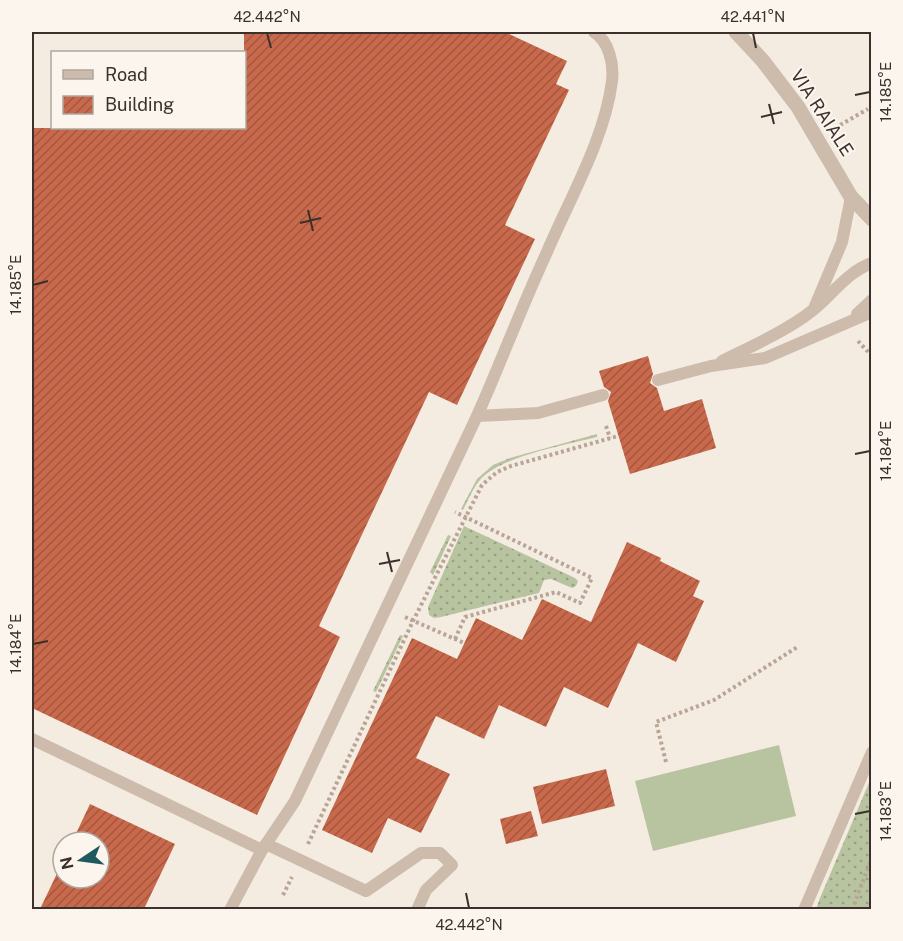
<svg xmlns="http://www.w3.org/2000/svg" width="903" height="941" font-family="'Public Sans',sans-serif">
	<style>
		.grass { fill: url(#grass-dots) }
		.pitch { fill: #b8c4a0 }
		.building { fill: url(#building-hatch) }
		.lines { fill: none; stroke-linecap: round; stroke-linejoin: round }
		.path { stroke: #b9a596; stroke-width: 4; stroke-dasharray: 3 3; stroke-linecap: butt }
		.service { stroke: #cdbbac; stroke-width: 12 }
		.tertiary { stroke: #cdbbac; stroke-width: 15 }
		.ticks { fill: none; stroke: #3b302b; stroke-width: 2 }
		.labels { text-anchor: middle; stroke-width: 4.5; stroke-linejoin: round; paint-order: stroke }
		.street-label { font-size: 18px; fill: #3b302b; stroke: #fbf5ee }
		.neatline { fill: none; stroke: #3b302b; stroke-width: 2 }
		.ticks-label { font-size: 15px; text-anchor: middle; fill: #3b302b }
	</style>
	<defs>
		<pattern id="grass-dots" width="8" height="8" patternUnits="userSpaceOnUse" patternTransform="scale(1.5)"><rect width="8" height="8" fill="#b8c4a0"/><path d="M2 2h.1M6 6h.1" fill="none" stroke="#97a083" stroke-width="1.8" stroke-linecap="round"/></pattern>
		<pattern id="building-hatch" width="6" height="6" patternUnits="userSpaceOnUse" patternTransform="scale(1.5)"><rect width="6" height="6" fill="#c8694b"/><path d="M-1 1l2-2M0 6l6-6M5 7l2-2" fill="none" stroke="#a4573f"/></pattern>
	</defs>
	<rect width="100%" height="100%" fill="#f4ebe1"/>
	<g class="grass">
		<path d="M597 434V437C566 445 500 456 479 481 472 490 468 501 463 510L461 509 477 479 493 465 510 458Z"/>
		<polygon points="464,526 575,578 578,581 576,586 572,588 551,579 544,580 539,593 441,617 434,618 429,615 428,607"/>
		<polygon points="448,535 451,536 433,575 430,572"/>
		<polygon points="400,635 403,636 376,692 373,691"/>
		<polygon points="871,778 871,909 816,909 820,898"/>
	</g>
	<polygon class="pitch" points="779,745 796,816 653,851 635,781"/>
	<g class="building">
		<polygon points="244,32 505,32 567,61 556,84 569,90 505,225 535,239 457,405 429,392 319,626 340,637 257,815 32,708 32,128 244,128"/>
		<polygon points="648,356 653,374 650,383 657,388 664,411 702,399 716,448 630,474 608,401 611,392 604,387 599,371"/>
		<polygon points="627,542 661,558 660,561 700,581 693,596 704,601 676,662 638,643 608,708 564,687 546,727 499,705 484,739 436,716 416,758 450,774 421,833 388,818 372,853 322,830 412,638 457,659 476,618 522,640 542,599 591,622"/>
		<polygon points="606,769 615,806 542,824 533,787"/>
		<polygon points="90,804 175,844 144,909 40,909 63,861 63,878 99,878 99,842 72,842"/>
		<polygon points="531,811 538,836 506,844 500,819"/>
	</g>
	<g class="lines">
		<g class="path">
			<polyline points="835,128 868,109"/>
			<polyline points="858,341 872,356"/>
			<polyline points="606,426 610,438"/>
			<polyline points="405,617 464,643"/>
			<polyline points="455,639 465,617 556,592 580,603 592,578 455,512"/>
			<polyline points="666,762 656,722 714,700 799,646"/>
			<polyline points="308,844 413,621 482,485 497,472 511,466 618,436"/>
			<polyline points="283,895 292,877"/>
			<polyline points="852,910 872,857"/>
		</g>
		<g class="service">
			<polyline points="815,306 842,242 851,197"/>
			<polyline points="857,314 872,300"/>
			<path d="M722 361C750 347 790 329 813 310 833 294 847 272 872 263"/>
			<polyline points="658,380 711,366 765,358 872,312"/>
			<polyline points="477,416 538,413 603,395"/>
			<polyline points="32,739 262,850"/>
			<polyline points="266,844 366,891 421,853 440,853 452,865 426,890 417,910"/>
			<path d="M230 910 262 850 295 801 477 416C501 362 522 306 547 252 570 198 605 138 612 81 614 64 609 41 594 32"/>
			<polyline points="804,910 872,752"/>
		</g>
		<polyline class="tertiary" points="736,32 763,61 798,107 851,197 872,219"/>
	</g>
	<path class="ticks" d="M267 33 271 48M753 33 756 48M855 95 870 92M769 104 774 124M761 117 782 112M308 210 313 231M300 223 321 218M33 285 48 281M855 454 870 451M387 552 392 572M379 564 400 560M33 644 48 641M855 814 870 811M466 893 469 908"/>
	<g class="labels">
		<g class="street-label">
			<text transform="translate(822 113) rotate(57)" y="6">VIA RAIALE</text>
		</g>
	</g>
	<rect width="903" height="941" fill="none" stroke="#fbf5ee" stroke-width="66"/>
	<rect x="51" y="51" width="195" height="78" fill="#fbf5ee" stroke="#aea6a0" stroke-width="1.5"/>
	<rect x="63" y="70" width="30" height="9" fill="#cdbbac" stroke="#aea6a0" stroke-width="1.5"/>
	<text x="105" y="81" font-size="18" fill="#3b302b">Road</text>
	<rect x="63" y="96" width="30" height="18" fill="url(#building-hatch)" stroke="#aea6a0" stroke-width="1.5"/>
	<text x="105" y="111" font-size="18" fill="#3b302b">Building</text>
	<g transform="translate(81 860) rotate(257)"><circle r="28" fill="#fbf5ee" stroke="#aea6a0" stroke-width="1.5"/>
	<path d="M0-4.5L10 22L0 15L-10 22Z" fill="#1f5a5e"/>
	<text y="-9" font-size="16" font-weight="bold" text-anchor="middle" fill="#3b302b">N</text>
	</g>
	<rect x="33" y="33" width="837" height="875" class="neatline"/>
	<g class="ticks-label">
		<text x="267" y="22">42.442°N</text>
		<text x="753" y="22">42.441°N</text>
		<text transform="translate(886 92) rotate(-90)" y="5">14.185°E</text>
		<text transform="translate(16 285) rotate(-90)" y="5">14.185°E</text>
		<text transform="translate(886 451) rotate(-90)" y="5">14.184°E</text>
		<text transform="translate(16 644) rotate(-90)" y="5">14.184°E</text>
		<text transform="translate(886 811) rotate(-90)" y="5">14.183°E</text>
		<text x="469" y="930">42.442°N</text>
	</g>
</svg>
